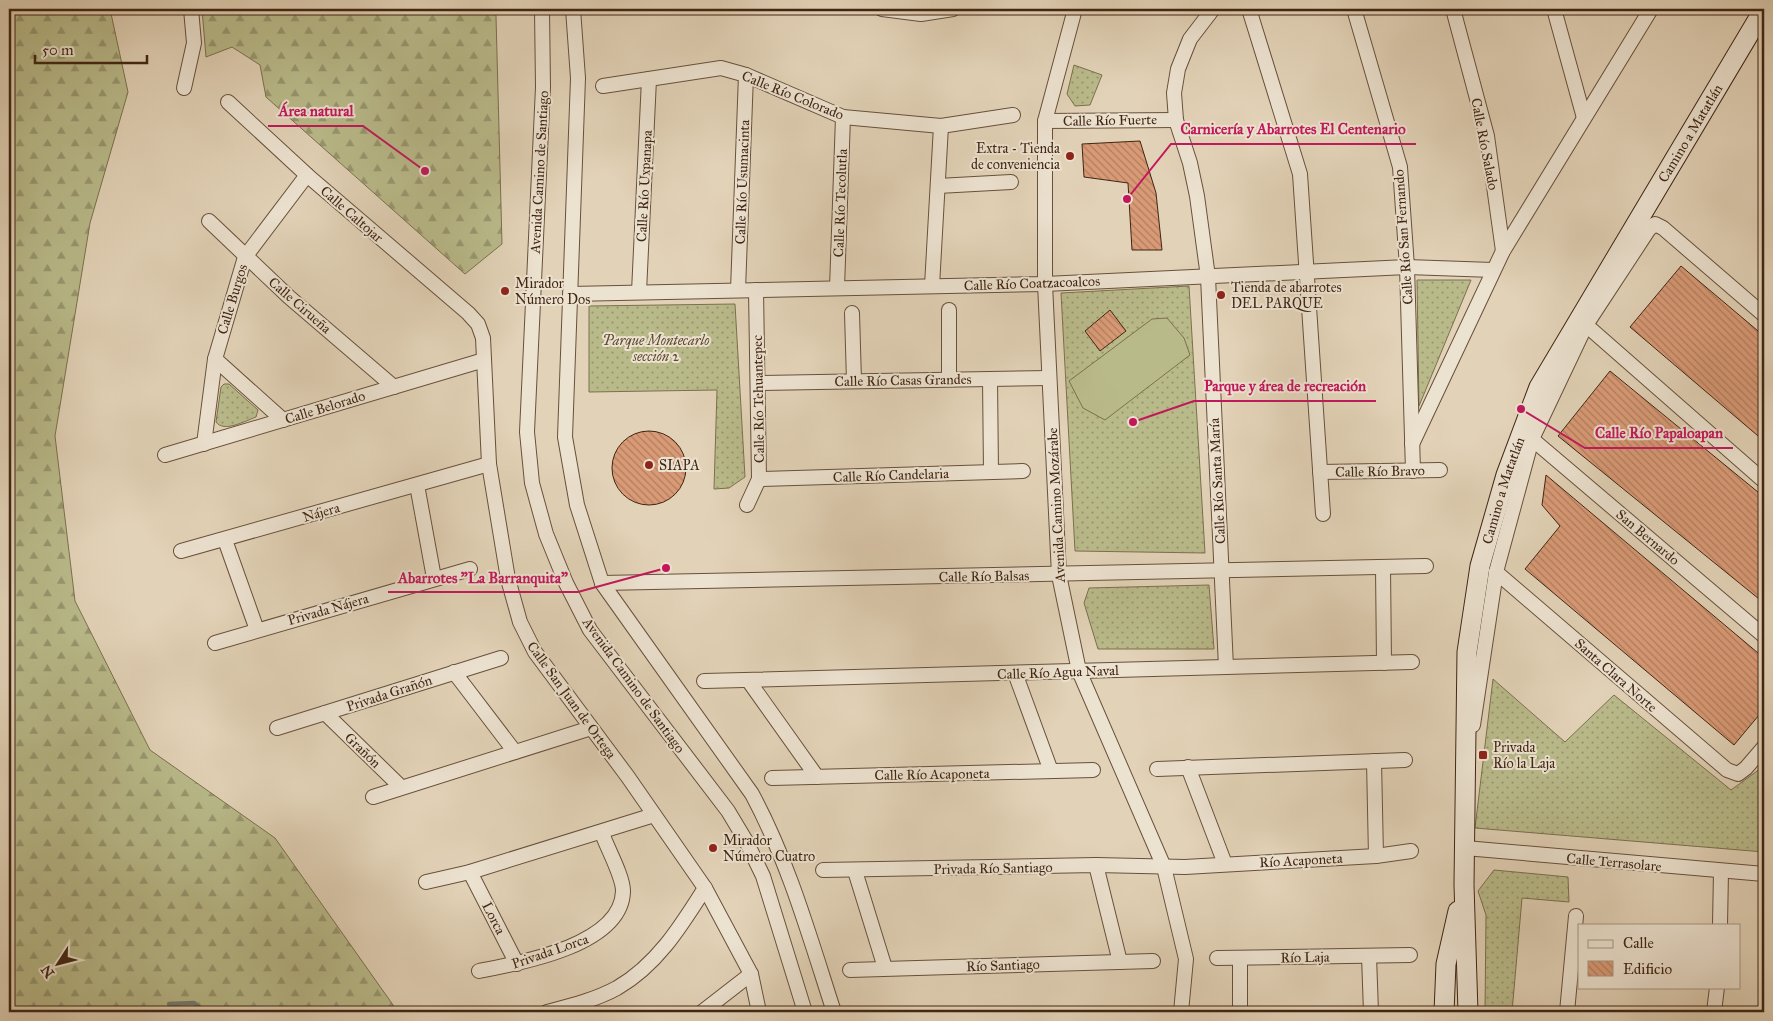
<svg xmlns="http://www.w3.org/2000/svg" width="1773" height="1021" font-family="'IM FELL Great Primer',serif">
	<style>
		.grass { fill: url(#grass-dots); stroke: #7c704e }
		.forest { fill: url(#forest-firs); stroke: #7c704e }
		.pitch { fill: #b9ba8a; stroke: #7c704e }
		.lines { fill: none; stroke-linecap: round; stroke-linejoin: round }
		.stream { stroke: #737d71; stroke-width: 4.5 }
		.building { fill: url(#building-back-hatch); stroke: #402513 }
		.street-casing { stroke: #68503c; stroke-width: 16 }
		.secondary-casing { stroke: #402513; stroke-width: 21 }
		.street { stroke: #ece2d0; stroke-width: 14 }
		.secondary { stroke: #ece2d0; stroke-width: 19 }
		.poi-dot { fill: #8f2418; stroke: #ece2d0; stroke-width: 2 }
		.labels { text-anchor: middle; stroke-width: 4; stroke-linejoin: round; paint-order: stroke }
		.street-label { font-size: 14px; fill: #402513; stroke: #ece2d0 }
		.poi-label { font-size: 14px; fill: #402513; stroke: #ece2d0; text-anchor: start }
		.park-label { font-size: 14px; font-style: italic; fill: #5e4a31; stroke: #ece2d0 }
		.leader { fill: none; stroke: #c2185b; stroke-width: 2 }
		.callout-dot { fill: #c2185b; stroke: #ece2d0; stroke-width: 2 }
		.callout-label { font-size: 15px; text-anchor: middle; font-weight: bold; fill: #c2185b; stroke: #ece2d0; stroke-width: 4; stroke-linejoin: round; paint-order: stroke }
	</style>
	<defs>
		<pattern id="grass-dots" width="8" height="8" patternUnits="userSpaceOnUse" patternTransform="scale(1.25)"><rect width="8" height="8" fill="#b9ba8a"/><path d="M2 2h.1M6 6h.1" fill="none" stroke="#989770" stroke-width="1.8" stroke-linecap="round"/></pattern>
		<pattern id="forest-firs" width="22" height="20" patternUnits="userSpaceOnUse" patternTransform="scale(1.25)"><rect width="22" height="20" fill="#b9ba8a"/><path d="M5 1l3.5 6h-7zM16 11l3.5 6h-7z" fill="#989770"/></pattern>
		<pattern id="building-back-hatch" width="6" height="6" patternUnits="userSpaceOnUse" patternTransform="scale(1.25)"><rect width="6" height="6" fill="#d99a76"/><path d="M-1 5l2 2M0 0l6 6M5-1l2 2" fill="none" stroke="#b17d60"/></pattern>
	</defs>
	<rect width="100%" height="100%" fill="#e2d2b7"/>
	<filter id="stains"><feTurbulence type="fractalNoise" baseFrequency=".004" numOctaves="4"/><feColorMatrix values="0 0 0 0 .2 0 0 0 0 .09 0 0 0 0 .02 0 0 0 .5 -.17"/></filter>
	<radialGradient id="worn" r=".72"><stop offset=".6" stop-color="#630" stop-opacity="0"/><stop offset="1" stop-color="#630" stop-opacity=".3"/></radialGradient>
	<g class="grass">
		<polygon points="1074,65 1102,75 1090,105 1075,106 1067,94"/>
		<polygon points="1417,280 1471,280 1419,406"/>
		<polygon points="1189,286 1205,553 1075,551 1061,293"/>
		<polygon points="735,304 745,477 729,488 714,489 717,390 589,392 589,306"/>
		<path d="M224 384H229L258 410 256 417C245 421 224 433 216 422L221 387Z"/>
		<polygon points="1209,585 1214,649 1098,649 1084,603 1089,588"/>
		<polygon points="1493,679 1565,742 1614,695 1731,790 1764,766 1764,852 1475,828"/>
		<polygon points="1494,870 1568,877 1569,902 1522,898 1512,1012 1485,1012 1486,915 1478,891"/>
	</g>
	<g class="forest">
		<polygon points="9,9 110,9 128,92 90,223 55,436 75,601 150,750 275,838 398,1012 17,1012 9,1007"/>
		<polygon points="202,9 494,9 496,16 502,244 465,274 266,97 260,65 232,47 206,57"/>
	</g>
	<polygon class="pitch" points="1167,318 1184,338 1190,355 1105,420 1083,408 1069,381 1152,319"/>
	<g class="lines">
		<polyline class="stream" points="169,1004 194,1003 205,1012"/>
	</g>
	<g class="building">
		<polygon points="1140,141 1156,193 1162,250 1132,250 1128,183 1084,177 1082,144"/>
		<polygon points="1681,266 1764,336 1764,441 1630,327"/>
		<polygon points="1110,310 1126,331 1100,351 1085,331"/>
		<polygon points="1610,371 1764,497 1764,603 1558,436"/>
		<circle cx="649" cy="468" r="37"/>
		<polygon points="1546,475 1764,658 1764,709 1734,745 1525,569 1560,526 1542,505"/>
	</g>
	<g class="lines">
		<g class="street-casing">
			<g id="street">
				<polyline points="542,9 543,87 527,432 532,483 546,534 566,583 590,630 728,811 746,841 763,876 805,1012"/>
				<path d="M573 9 578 78 565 437 577 505 602 583 752 794C789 863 810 938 834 1012"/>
				<polyline points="882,9 921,14 953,9"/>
				<polyline points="1075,9 1045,121 1045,284 1059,575 1079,671 1164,867 1186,959 1181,1012"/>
				<polyline points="1213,9 1190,39 1178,69 1174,93 1176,120 1190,163 1197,196 1208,277 1226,667"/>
				<polyline points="1249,9 1300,174 1323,514"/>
				<polyline points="1354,9 1400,167 1407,267 1413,471"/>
				<polyline points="1453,9 1487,136 1503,251"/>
				<polyline points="1554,9 1584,118"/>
				<polyline points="603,86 721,68 746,75 843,117 941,126 1013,115"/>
				<polyline points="184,88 194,43 191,9"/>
				<polyline points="228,102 307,175 468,313 478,324 483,338 489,464 508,579 520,622 535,652 628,777 705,888 751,974 759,1012"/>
				<polyline points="1045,121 1176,120"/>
				<polyline points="938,186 1011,182"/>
				<polyline points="209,221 289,297 394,387"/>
				<polyline points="932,286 941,126"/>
				<polyline points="837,288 843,117"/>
				<polyline points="738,290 746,75"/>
				<polyline points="639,292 649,79"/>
				<polyline points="570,294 1045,284 1407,267 1493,270"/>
				<polyline points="949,310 949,379"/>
				<polyline points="852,313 854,381"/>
				<polyline points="1586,325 1764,481"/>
				<polyline points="215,359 283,420"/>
				<polyline points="990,379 991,472"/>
				<polyline points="758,383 1049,378"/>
				<polyline points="1532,439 1764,636"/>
				<polyline points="204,444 215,359 245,257 307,175"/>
				<polyline points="1412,444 1503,251 1651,9"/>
				<polyline points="165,455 484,360"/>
				<polyline points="1320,472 1440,470"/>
				<polyline points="759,479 1023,471"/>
				<polyline points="417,485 434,578"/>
				<polyline points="747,505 759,479 756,290"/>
				<polyline points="225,540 257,630"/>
				<polyline points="181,551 489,464"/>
				<polyline points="1383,567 1384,663"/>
				<polyline points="1496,572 1727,770 1738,774 1746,768 1764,747"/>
				<polyline points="602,583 1426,566"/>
				<polyline points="215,643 470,569"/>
				<polyline points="454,672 515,752"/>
				<polyline points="1015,673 1051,771"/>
				<polyline points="748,680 817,777"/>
				<polyline points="704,681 1412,662"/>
				<polyline points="325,713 401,787"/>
				<polyline points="1473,725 1496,572 1532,439 1586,325 1649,229 1655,224 1663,228 1764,315"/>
				<polyline points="277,728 501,658"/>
				<polyline points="1374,761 1376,856"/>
				<polyline points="1188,767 1225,864"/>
				<polyline points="1157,769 1405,760"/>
				<polyline points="772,778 1093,770"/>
				<polyline points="373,797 591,728"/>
				<polyline points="1465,848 1764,874"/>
				<polyline points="1096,865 1120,962"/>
				<polyline points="823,870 1096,865 1185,867 1376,856 1411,851"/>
				<polyline points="855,871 885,968"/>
				<polyline points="470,872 517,964"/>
				<polyline points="426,882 470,872 654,815"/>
				<polyline points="1720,925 1721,872"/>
				<polyline points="1369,956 1371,1012"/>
				<polyline points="1217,958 1410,955"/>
				<polyline points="850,970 1153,961"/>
				<path d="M479 971C521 963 622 945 623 891 623 876 607 848 602 833"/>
				<path d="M547 1012C570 1006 595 1000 617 988 657 965 681 926 705 888"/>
				<polyline points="702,1012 751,974"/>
				<polyline points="1240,1012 1240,958"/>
				<polyline points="1567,1012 1576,916"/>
				<polyline points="1714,1012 1717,987"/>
			</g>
		</g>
		<g class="secondary-casing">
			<g id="secondary">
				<polyline points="1444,1012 1446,964 1458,911"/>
				<path id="s1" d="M1468 1012 1464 885 1467 652 1480 566 1506 475 1539 387 1764 9"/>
			</g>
		</g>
		<use href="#street" class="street"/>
		<use href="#secondary" class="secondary"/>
	</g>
	<g class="poi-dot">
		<circle cx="1070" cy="156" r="5"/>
		<circle cx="505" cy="291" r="5"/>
		<circle cx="1221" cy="295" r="5"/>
		<circle cx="649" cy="465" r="5"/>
		<rect x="1478" y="750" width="10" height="10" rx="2.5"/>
		<circle cx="713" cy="848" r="5"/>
	</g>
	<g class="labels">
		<g class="street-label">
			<text transform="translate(793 95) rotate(22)" y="5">Calle Río Colorado</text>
			<text transform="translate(1110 120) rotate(-1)" y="5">Calle Río Fuerte</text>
			<text dy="5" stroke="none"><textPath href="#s1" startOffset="931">Camino a Matatlán</textPath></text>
			<text transform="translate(1485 144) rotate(79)" y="5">Calle Río Salado</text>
			<text transform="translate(539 172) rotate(-87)" y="5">Avenida Camino de Santiago</text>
			<text transform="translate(742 182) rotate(-88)" y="5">Calle Río Usumacinta</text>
			<text transform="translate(644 186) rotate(-87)" y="5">Calle Río Uxpanapa</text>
			<text transform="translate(840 203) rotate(-88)" y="5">Calle Río Tecolutla</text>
			<text transform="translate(352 214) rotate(41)" y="5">Calle Caltojar</text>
			<text transform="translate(1403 237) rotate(-94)" y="5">Calle Río San Fernando</text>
			<text transform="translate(1032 283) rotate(-2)" y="5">Calle Río Coatzacoalcos</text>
			<text transform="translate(232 299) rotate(-73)" y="5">Calle Burgos</text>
			<text transform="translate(300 305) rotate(41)" y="5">Calle Cirueña</text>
			<text transform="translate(903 380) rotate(-1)" y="5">Calle Río Casas Grandes</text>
			<text transform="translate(758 399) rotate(-91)" y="5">Calle Río Tehuantepec</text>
			<text transform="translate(325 407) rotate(-17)" y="5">Calle Belorado</text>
			<text transform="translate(1380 471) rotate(-1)" y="5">Calle Río Bravo</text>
			<text transform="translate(891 475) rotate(-2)" y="5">Calle Río Candelaria</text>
			<text transform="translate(1217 481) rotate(-93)" y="5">Calle Río Santa María</text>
			<text dy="5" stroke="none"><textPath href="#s1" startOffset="526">Camino a Matatlán</textPath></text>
			<text transform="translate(1056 505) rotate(-93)" y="5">Avenida Camino Mozárabe</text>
			<text transform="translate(321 512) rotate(-16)" y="5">Nájera</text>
			<text transform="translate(1648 537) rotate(40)" y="5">San Bernardo</text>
			<text transform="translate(984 576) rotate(-1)" y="5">Calle Río Balsas</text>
			<text transform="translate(328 609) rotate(-16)" y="5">Privada Nájera</text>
			<text transform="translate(1058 672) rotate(-2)" y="5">Calle Río Agua Naval</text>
			<text transform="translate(1616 675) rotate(41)" y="5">Santa Clara Norte</text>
			<text transform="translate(634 685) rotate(54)" y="5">Avenida Camino de Santiago</text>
			<text transform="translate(389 693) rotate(-18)" y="5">Privada Grañón</text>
			<text transform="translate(572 700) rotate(54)" y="5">Calle San Juan de Ortega</text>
			<text transform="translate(363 750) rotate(44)" y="5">Grañón</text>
			<text transform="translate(932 774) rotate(-1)" y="5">Calle Río Acaponeta</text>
			<text transform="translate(1301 860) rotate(-3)" y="5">Río Acaponeta</text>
			<text transform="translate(1614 862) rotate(5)" y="5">Calle Terrasolare</text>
			<text transform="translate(993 868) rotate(-1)" y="5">Privada Río Santiago</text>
			<text transform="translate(494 918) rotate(63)" y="5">Lorca</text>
			<text transform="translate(550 951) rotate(-19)" y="5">Privada Lorca</text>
			<text transform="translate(1305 957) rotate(-1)" y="5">Río Laja</text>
			<text transform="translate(1003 965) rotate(-2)" y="5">Río Santiago</text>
		</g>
		<g class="poi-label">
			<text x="1060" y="153" text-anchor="end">Extra - Tienda<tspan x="1060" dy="16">de conveniencia</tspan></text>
			<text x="515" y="288">Mirador<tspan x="515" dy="16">Número Dos</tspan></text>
			<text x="1231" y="292">Tienda de abarrotes<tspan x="1231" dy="16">DEL PARQUE</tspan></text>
			<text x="659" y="470">SIAPA</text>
			<text x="1493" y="752">Privada<tspan x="1493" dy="16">Río la Laja</tspan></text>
			<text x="723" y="845">Mirador<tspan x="723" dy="16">Número Cuatro</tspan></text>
		</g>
		<g class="park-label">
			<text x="656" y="345">Parque Montecarlo<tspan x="656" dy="16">sección 2</tspan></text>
		</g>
	</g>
	<path class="leader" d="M425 171L363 126H268M1127 199L1171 144H1416M1133 422L1194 401H1376M1521 409L1585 448H1733M666 568L578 592H388"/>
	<g class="callout-dot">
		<circle cx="425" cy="171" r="5"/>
		<circle cx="1127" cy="199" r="5"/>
		<circle cx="1133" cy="422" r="5"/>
		<circle cx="1521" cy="409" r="5"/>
		<circle cx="666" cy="568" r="5"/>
	</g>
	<g class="callout-label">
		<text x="316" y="116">Área natural</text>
		<text x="1293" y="134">Carnicería y Abarrotes El Centenario</text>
		<text x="1285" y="391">Parque y área de recreación</text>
		<text x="1659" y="438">Calle Río Papaloapan</text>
		<text x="483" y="583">Abarrotes "La Barranquita"</text>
	</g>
	<rect width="1773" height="1021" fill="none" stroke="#e2d2b7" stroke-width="30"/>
	<rect x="10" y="10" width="1753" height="1001" fill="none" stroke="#402513" stroke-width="2.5"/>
	<rect x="15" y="15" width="1743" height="991" fill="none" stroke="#402513"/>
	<rect x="1578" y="924" width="162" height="65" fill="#ece2d0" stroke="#a79684"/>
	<rect x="1588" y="940" width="25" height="8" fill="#ece2d0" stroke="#a79684"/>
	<text x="1623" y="948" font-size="15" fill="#402513">Calle</text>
	<rect x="1588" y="961" width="25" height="15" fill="url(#building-back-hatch)" stroke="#a79684"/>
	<text x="1623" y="974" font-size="15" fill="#402513">Edificio</text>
	<g transform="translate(58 964) rotate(234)" stroke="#ece2d0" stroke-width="4" paint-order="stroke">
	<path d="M0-4L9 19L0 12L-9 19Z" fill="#402513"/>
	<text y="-8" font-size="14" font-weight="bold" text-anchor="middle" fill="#402513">N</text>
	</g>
	<path d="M35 55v8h112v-8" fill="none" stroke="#402513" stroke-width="2.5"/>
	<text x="42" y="55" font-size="15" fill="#402513" stroke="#ece2d0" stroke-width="4" paint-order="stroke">50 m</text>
	<rect width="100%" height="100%" filter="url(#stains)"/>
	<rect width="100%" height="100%" fill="url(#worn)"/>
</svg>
